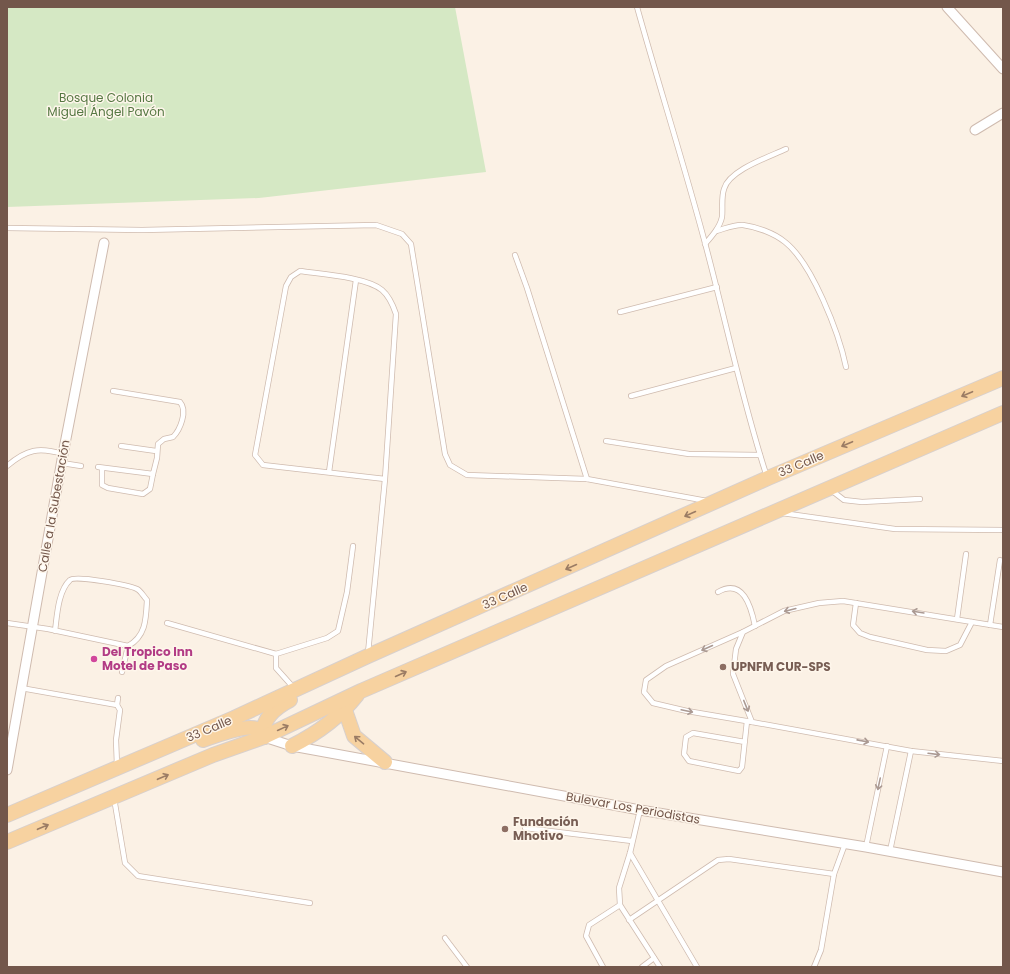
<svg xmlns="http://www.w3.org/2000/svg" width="1010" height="974" font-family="Poppins,sans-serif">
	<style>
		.green { fill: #d5e8c4 }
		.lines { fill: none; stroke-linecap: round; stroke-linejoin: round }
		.service-casing { stroke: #cfbbaf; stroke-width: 6 }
		.minor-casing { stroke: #cfbbaf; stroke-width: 11 }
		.primary-casing { stroke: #d8d0cd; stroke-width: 16 }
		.service { stroke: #fff; stroke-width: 4.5 }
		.minor { stroke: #fff; stroke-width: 9 }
		.primary { stroke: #f7d2a0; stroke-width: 14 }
		.oneway { stroke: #9b7c64 }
		.oneway2 { stroke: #ab9a93 }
		.hotel-dot { fill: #d1479c; stroke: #fef6eb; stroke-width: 1.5 }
		.education-dot { fill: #8d6e63; stroke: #fef6eb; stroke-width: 1.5 }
		.labels { text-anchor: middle; stroke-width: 3; stroke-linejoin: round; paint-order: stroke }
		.park-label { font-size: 12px; fill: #567843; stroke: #fef6eb }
		.street-label { font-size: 12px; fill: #73574b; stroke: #fef6eb }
		.hotel-label { font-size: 12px; font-weight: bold; fill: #b23c85; stroke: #fef6eb; text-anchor: start }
		.education-label { font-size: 12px; font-weight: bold; fill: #785e54; stroke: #fef6eb; text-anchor: start }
	</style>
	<rect width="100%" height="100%" fill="#fbf1e5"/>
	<polygon class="green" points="7,7 455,7 486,172 259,198 7,207"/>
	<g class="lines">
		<g class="service-casing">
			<g id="service">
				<path d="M637 7C659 86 684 164 705 243 726 321 742 401 767 477"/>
				<polyline points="7,228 142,230 376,225 402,234 411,244 445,454 450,465 467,475 587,479 707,501"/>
				<path d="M716 231C724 229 735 224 743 225 757 227 774 233 785 242 812 263 839 333 846 367"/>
				<path d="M705 244C712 236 720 227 722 217 723 208 721 198 724 189 729 170 769 157 786 149"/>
				<polyline points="515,255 527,288 587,479"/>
				<polyline points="620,312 717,287"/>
				<polyline points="631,396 736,368"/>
				<polyline points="606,441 689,454 760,455"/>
				<polyline points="121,446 156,451"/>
				<polyline points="62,463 81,466"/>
				<path d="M7 466C27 449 39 447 63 454"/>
				<path d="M98 467 153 474 157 458 158 444 164 439 173 437C180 430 188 411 180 402L113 391"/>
				<polyline points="102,468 102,485 108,488 143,494 150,489 153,474"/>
				<polyline points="329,472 356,280"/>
				<polyline points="831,490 844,500 862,502 920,499"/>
				<polyline points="782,513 895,529 1003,530"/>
				<path d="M718 592C743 578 751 606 755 626"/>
				<polyline points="856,603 853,625 860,633 870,637 927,650 946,651 960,645 972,622"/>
				<polyline points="957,619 966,554"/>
				<path d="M7 623 48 629 128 646C146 636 146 619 147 600 144 597 141 591 137 589 129 585 75 575 70 580 58 591 57 616 55 631"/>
				<polyline points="167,623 276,654"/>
				<polyline points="990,625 1000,560"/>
				<polyline points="1003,627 843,601 819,603 784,611 743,632 736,649 733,674 752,722 911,751 1003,761"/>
				<polyline points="743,632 666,666 646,680 644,692 653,703 687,711 752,722"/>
				<path d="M368 653 385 479 396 314C393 305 389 296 382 290 367 277 320 274 300 271L291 277 286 286 255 455 263 465 385 479"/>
				<polyline points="122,672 128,646"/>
				<polyline points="293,687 276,668 276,654 327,638 338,631 347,592 353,546"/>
				<polyline points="21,688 117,705 120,710 116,740 117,765"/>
				<polyline points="117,705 118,698"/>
				<polyline points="745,742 693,733 686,737 684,754 689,761 739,771 742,767 747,721"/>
				<polyline points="114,798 125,863 138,876 310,903"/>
				<polyline points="640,810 630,853 619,888 620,905 660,967"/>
				<polyline points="525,828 632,841"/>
				<polyline points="866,847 887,746"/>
				<polyline points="890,851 911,751"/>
				<polyline points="630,853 697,967"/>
				<polyline points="629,920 718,860 729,859 834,874"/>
				<polyline points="445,938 467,967"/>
				<polyline points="603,967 586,936 589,925 620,905"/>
				<polyline points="642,967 654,958"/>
				<polyline points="814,967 821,950 834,874 845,844"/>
			</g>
		</g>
		<g class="minor-casing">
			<g id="minor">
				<polyline points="947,7 1003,69"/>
				<polyline points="975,130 1003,113"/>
				<polyline points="264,737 292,746 640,810 866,847 1003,872"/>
				<polyline points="7,770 63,454 104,243"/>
			</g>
		</g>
		<g class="primary-casing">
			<g id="primary">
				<polyline points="345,710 354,736 385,762"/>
				<path d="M264 737C260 720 276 707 290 700"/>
				<path d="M203 740C214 736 247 724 257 729 260 731 262 734 264 737"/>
				<path d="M292 746C318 733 339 718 357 695"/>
				<polyline points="7,815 234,718 368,656 768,478 1003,378"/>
				<polyline points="7,842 213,755 264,737 361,691 1003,413"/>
			</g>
		</g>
		<use href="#service" class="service"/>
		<use href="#minor" class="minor"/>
		<use href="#primary" class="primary"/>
	</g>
	<defs><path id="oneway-shaft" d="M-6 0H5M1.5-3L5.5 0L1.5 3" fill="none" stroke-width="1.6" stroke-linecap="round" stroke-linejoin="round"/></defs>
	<g class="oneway">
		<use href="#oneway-shaft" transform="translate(967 394) rotate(157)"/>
		<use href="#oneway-shaft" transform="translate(847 444) rotate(157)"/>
		<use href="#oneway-shaft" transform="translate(690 514) rotate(156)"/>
		<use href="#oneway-shaft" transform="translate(571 567) rotate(156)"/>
		<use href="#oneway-shaft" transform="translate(401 674) rotate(-24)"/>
		<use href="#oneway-shaft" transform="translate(283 728) rotate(-25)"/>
		<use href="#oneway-shaft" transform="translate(359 740) rotate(-140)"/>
		<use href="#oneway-shaft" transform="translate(163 777) rotate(-23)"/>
		<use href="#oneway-shaft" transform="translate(43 827) rotate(-23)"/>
	</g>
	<g class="oneway2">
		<use href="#oneway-shaft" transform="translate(790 610) rotate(166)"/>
		<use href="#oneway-shaft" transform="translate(918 612) rotate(-171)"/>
		<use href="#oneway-shaft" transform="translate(707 648) rotate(156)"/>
		<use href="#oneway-shaft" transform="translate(746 706) rotate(68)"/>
		<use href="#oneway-shaft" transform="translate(687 711) rotate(12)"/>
		<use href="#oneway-shaft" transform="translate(863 741) rotate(11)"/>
		<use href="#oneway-shaft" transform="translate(934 754) rotate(7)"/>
		<use href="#oneway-shaft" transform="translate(879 784) rotate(102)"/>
	</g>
	<circle class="hotel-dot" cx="94" cy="659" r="4"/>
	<g class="education-dot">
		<circle cx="723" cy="667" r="4"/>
		<circle cx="505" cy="829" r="4"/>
	</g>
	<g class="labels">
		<g class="park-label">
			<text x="106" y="102">Bosque Colonia<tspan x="106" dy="14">Miguel Ángel Pavón</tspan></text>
		</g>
		<g class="street-label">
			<text transform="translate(801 464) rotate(-23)" y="4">33 Calle</text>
			<text transform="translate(54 506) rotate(-80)" y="4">Calle a la Subestación</text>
			<text transform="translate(505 596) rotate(-24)" y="4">33 Calle</text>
			<text transform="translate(209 729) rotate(-23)" y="4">33 Calle</text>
			<text transform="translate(633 808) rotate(10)" y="4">Bulevar Los Periodistas</text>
		</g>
		<g class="hotel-label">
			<text x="102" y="656">Del Tropico Inn<tspan x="102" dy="14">Motel de Paso</tspan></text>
		</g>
		<g class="education-label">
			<text x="731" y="671">UPNFM CUR-SPS</text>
			<text x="513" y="826">Fundación<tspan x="513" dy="14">Mhotivo</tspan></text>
		</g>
	</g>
	<rect width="1010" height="974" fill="none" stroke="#73574b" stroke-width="16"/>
</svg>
